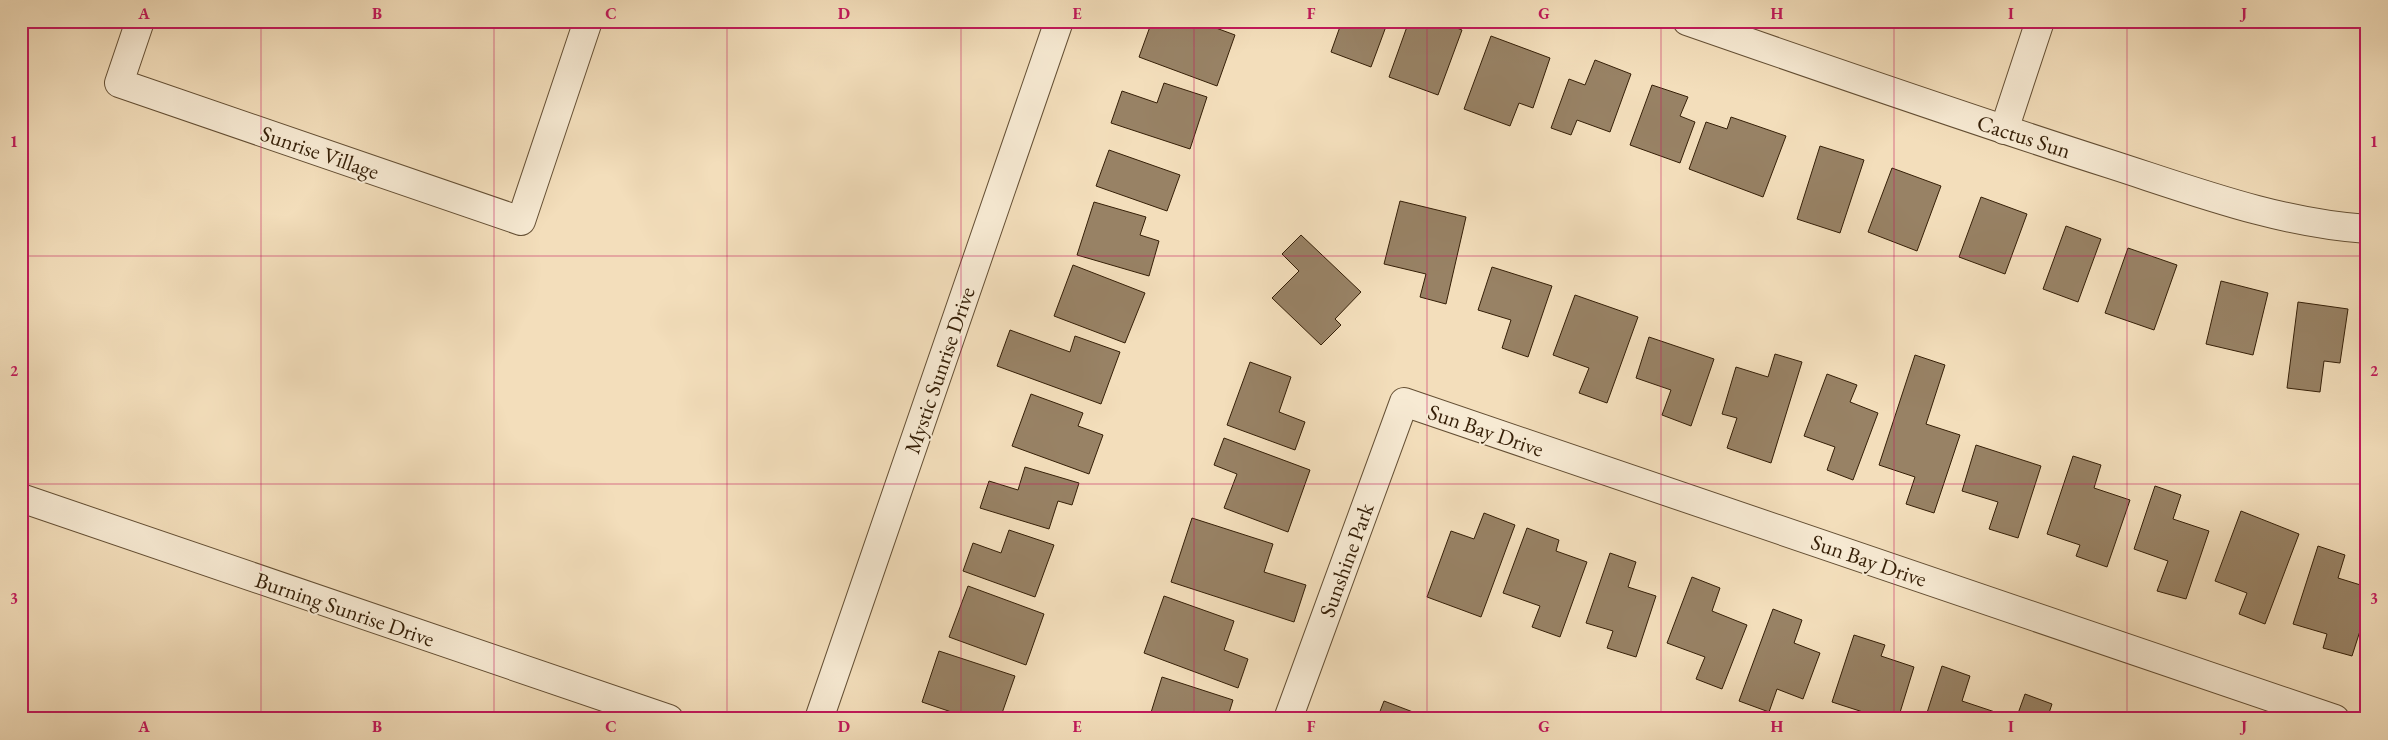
<svg xmlns="http://www.w3.org/2000/svg" width="2388" height="740" font-family="'EB Garamond',serif">
	<style>
		.building { fill: #988265; stroke: #351f07 }
		.lines { fill: none; stroke-linecap: round; stroke-linejoin: round }
		.minor-casing { stroke: #644f34; stroke-width: 30 }
		.minor { stroke: #f7ead3; stroke-width: 28 }
		.grid { fill: none; stroke: #c2185b; stroke-width: 1; stroke-opacity: 0.55 }
		.labels { text-anchor: middle; stroke-width: 4; stroke-linejoin: round; paint-order: stroke }
		.street-label { font-size: 22px; fill: #351f07; stroke: #f7ead3 }
		.neatline { fill: none; stroke: #c2185b; stroke-width: 2 }
		.grid-label { font-size: 16px; text-anchor: middle; font-weight: bold; fill: #c2185b }
	</style>
	<rect width="100%" height="100%" fill="#f3debb"/>
	<filter id="stains"><feTurbulence type="fractalNoise" baseFrequency=".004" numOctaves="4"/><feColorMatrix values="0 0 0 0 .2 0 0 0 0 .09 0 0 0 0 .02 0 0 0 .5 -.17"/></filter>
	<radialGradient id="worn" r=".72"><stop offset=".6" stop-color="#630" stop-opacity="0"/><stop offset="1" stop-color="#630" stop-opacity=".3"/></radialGradient>
	<g class="building">
		<polygon points="1152,21 1197,21 1235,35 1217,86 1139,57"/>
		<polygon points="1342,21 1388,21 1371,67 1331,52"/>
		<polygon points="1409,21 1439,21 1462,30 1438,95 1389,77"/>
		<polygon points="1491,36 1550,58 1533,108 1519,103 1510,126 1464,109"/>
		<polygon points="1595,60 1631,74 1610,132 1577,120 1571,135 1551,128 1569,79 1585,85"/>
		<polygon points="1164,83 1207,97 1190,149 1111,123 1122,91 1157,103"/>
		<polygon points="1652,85 1688,97 1680,116 1695,122 1680,163 1630,145"/>
		<polygon points="1731,117 1786,136 1763,197 1689,169 1706,122 1727,129"/>
		<polygon points="1820,146 1864,160 1840,233 1797,219"/>
		<polygon points="1109,150 1180,175 1167,211 1096,186"/>
		<polygon points="1892,168 1941,186 1917,251 1868,232"/>
		<polygon points="1981,197 2027,214 2005,274 1959,257"/>
		<polygon points="1400,201 1466,217 1446,304 1420,297 1426,274 1384,264"/>
		<polygon points="1094,202 1146,217 1140,235 1159,241 1149,276 1077,255"/>
		<polygon points="2066,226 2101,239 2078,302 2043,289"/>
		<polygon points="1301,235 1361,292 1335,319 1341,325 1321,345 1272,298 1299,271 1282,254"/>
		<polygon points="2128,248 2177,265 2154,330 2105,313"/>
		<polygon points="1073,265 1145,293 1125,343 1054,316"/>
		<polygon points="1492,267 1552,286 1528,357 1502,348 1511,320 1478,310"/>
		<polygon points="2221,281 2268,293 2253,355 2206,344"/>
		<polygon points="1575,295 1638,317 1607,403 1579,393 1589,368 1553,355"/>
		<polygon points="2298,302 2348,309 2340,363 2324,361 2320,392 2287,388"/>
		<polygon points="2360,328 2367,328 2367,389 2363,390"/>
		<polygon points="1010,330 1070,352 1075,336 1120,352 1101,404 997,366"/>
		<polygon points="1649,337 1714,359 1691,426 1662,415 1671,390 1636,378"/>
		<polygon points="1775,354 1802,362 1771,463 1727,448 1737,418 1722,414 1736,367 1768,377"/>
		<polygon points="1915,355 1945,365 1926,424 1960,435 1934,513 1906,504 1915,477 1879,465"/>
		<polygon points="1250,362 1291,377 1279,412 1305,422 1295,450 1227,425"/>
		<polygon points="1827,374 1857,385 1850,402 1878,413 1853,480 1827,470 1835,447 1804,436"/>
		<polygon points="1031,394 1083,413 1078,426 1103,435 1089,474 1012,446"/>
		<polygon points="1224,438 1310,470 1288,532 1224,508 1237,474 1214,465"/>
		<polygon points="1976,445 2041,466 2018,538 1989,529 1998,502 1962,491"/>
		<polygon points="2073,456 2101,465 2094,488 2130,500 2107,567 2076,556 2080,545 2047,534"/>
		<polygon points="1025,467 1079,483 1072,505 1058,501 1049,529 980,508 989,481 1018,490"/>
		<polygon points="2155,486 2181,495 2173,519 2209,531 2186,599 2157,591 2168,561 2134,549"/>
		<polygon points="2241,511 2299,534 2265,624 2239,614 2247,593 2215,581"/>
		<polygon points="1484,513 1515,525 1481,617 1427,597 1451,531 1474,539"/>
		<polygon points="1192,518 1273,544 1264,572 1306,585 1294,622 1171,582"/>
		<polygon points="1527,528 1559,540 1556,551 1587,562 1560,637 1532,627 1540,606 1503,593"/>
		<polygon points="1009,530 1054,545 1035,597 963,571 973,543 1001,553"/>
		<polygon points="2318,546 2345,555 2338,578 2367,587 2367,609 2352,656 2323,648 2327,634 2293,624"/>
		<polygon points="1610,553 1636,562 1628,587 1656,596 1636,657 1607,648 1613,631 1586,623"/>
		<polygon points="1692,577 1720,588 1712,611 1747,625 1722,689 1696,679 1705,657 1667,643"/>
		<polygon points="968,586 1044,614 1026,665 949,637"/>
		<polygon points="1164,596 1234,621 1224,650 1248,659 1238,688 1144,653"/>
		<polygon points="1773,609 1802,620 1794,643 1820,653 1803,699 1777,689 1769,712 1739,701"/>
		<polygon points="1854,635 1885,645 1881,656 1914,667 1898,719 1865,719 1866,713 1832,702"/>
		<polygon points="939,651 1015,676 1000,719 972,719 922,702"/>
		<polygon points="1942,666 1970,676 1962,701 1998,713 1996,719 1925,719"/>
		<polygon points="1162,677 1233,700 1227,719 1149,719"/>
		<polygon points="2025,694 2052,704 2047,719 2016,719"/>
		<polygon points="1384,701 1413,712 1410,719 1377,719"/>
	</g>
	<g class="lines">
		<g class="minor-casing">
			<g id="minor">
				<polyline points="140,21 119,83 521,221 588,21"/>
				<path d="M1687 21C1828 70 1969 119 2110 164 2194 191 2278 223 2367 229"/>
				<polyline points="2004,130 2040,21"/>
				<polyline points="21,498 669,719"/>
				<polyline points="819,719 1059,21"/>
				<polyline points="1288,719 1404,402 2335,719"/>
			</g>
		</g>
		<use href="#minor" class="minor"/>
	</g>
	<path class="grid" d="M261 21V719M494 21V719M727 21V719M961 21V719M1194 21V719M1427 21V719M1661 21V719M1894 21V719M2127 21V719M21 256H2367M21 484H2367"/>
	<g class="labels">
		<g class="street-label">
			<text transform="translate(2024 136) rotate(18)" y="8">Cactus Sun</text>
			<text transform="translate(320 152) rotate(19)" y="8">Sunrise Village</text>
			<text transform="translate(939 370) rotate(-71)" y="8">Mystic Sunrise Drive</text>
			<text transform="translate(1486 430) rotate(19)" y="8">Sun Bay Drive</text>
			<text transform="translate(1346 560) rotate(-70)" y="8">Sunshine Park</text>
			<text transform="translate(1869 560) rotate(19)" y="8">Sun Bay Drive</text>
			<text transform="translate(345 609) rotate(19)" y="8">Burning Sunrise Drive</text>
		</g>
	</g>
	<rect width="2388" height="740" fill="none" stroke="#f3debb" stroke-width="55"/>
	<rect x="28" y="28" width="2332" height="684" class="neatline"/>
	<g class="grid-label">
		<text x="144" y="19">A</text>
		<text x="377" y="19">B</text>
		<text x="611" y="19">C</text>
		<text x="844" y="19">D</text>
		<text x="1077" y="19">E</text>
		<text x="1311" y="19">F</text>
		<text x="1544" y="19">G</text>
		<text x="1777" y="19">H</text>
		<text x="2011" y="19">I</text>
		<text x="2244" y="19">J</text>
		<text x="14" y="147">1</text>
		<text x="2374" y="147">1</text>
		<text x="14" y="376">2</text>
		<text x="2374" y="376">2</text>
		<text x="14" y="604">3</text>
		<text x="2374" y="604">3</text>
		<text x="144" y="732">A</text>
		<text x="377" y="732">B</text>
		<text x="611" y="732">C</text>
		<text x="844" y="732">D</text>
		<text x="1077" y="732">E</text>
		<text x="1311" y="732">F</text>
		<text x="1544" y="732">G</text>
		<text x="1777" y="732">H</text>
		<text x="2011" y="732">I</text>
		<text x="2244" y="732">J</text>
	</g>
	<rect width="100%" height="100%" filter="url(#stains)"/>
	<rect width="100%" height="100%" fill="url(#worn)"/>
</svg>
